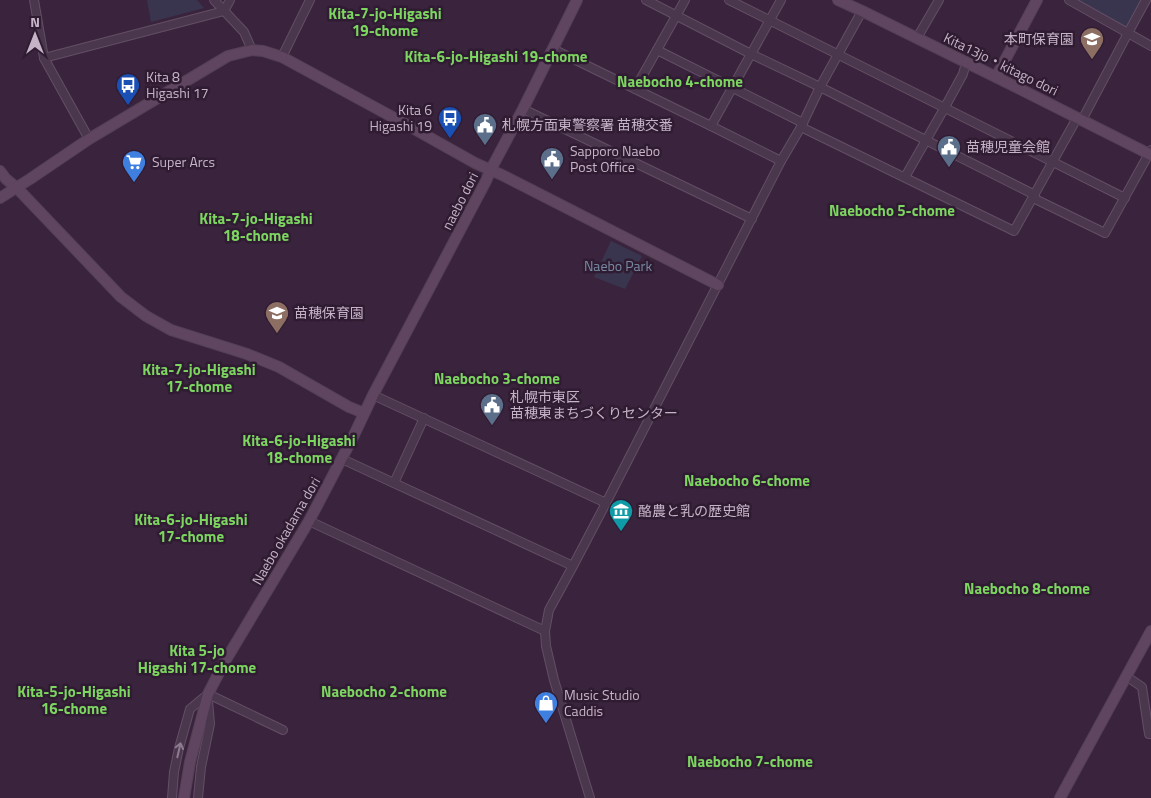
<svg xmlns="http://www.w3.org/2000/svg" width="1151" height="798" font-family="'Titillium Web','Noto Sans JP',sans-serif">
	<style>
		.green { fill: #3a354f }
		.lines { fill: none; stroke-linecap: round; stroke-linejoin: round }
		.street-casing { stroke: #634f65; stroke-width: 10 }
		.secondary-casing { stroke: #544056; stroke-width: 12 }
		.street { stroke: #4b374d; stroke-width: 8 }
		.secondary { stroke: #5f4560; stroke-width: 10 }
		.oneway { stroke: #8f7b91 }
		.labels { text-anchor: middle; stroke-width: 5; stroke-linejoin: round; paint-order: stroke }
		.poi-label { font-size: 14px; fill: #c7b3c8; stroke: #301c32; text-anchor: start }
		.street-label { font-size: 14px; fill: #c7b3c8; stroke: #301c32 }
		.park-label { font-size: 14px; fill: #788ca4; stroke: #301c32 }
		.neighbourhood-label { font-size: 15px; font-weight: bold; fill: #7cd660; stroke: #301c32 }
	</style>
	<rect width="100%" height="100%" fill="#3a233d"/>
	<g class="green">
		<polygon points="147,0 197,0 204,8 151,22"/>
		<polygon points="1078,0 1143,0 1127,27 1125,27"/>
		<polygon points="611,241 642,256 625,289 594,277"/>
	</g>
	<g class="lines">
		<g class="street-casing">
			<g id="street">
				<polyline points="34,0 44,58 89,139"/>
				<polyline points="214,0 244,32 252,50"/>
				<polyline points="646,0 751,54 820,87 1035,195"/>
				<polyline points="729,0 1125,198"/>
				<polyline points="1069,0 1151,46"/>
				<polyline points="917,38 939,0"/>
				<polyline points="553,49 711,126 781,161"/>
				<polyline points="657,50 803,123"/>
				<polyline points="282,57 310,0"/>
				<polyline points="44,58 224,11 230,0"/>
				<polyline points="635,89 685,0"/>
				<polyline points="523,109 752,219"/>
				<polyline points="1082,120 1128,33 1146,0"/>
				<polyline points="711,126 781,0"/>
				<polyline points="801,127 1014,231 1077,118"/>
				<polyline points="905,177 945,107 963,74 966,63"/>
				<polyline points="1033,198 1105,233 1151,150"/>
				<polyline points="373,395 606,503"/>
				<polyline points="342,459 573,566"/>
				<polyline points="394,483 424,418"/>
				<polyline points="309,521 545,631"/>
				<polyline points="1126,676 1142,687 1149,734 1151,734"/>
				<polyline points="208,694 283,730"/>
				<polyline points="172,798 174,772 179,748 190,709 208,694"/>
				<polyline points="198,798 201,767 210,724 208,701"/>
				<polyline points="590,798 554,680 546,646 545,631 549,610 573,566 606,503 781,161 801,127 820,87 862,11"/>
			</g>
		</g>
		<g class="secondary-casing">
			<g id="secondary">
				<polyline points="838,0 862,11 1004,81 1151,155"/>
				<polyline points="996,77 1037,0"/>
				<polyline points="0,171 6,179 17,188 121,297 146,316 171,330 247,354 279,367 349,407 364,413"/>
				<polyline points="0,198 30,179 89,139 228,56 252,50 263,51 282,57 409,126 475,163 502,175 718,285"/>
				<polyline points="184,798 190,762 208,694 224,663 309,521 354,435 373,395 486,181 490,171 523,109 577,0"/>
				<polyline points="1060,798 1151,631"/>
			</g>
		</g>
		<use href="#street" class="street"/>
		<use href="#secondary" class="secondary"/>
	</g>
	<defs><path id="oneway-shaft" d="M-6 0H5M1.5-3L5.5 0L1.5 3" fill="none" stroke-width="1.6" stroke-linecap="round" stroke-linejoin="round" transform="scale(1.25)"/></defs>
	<use class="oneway" href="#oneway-shaft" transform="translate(179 750) rotate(-77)"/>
	<defs>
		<g id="school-pin" transform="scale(1.25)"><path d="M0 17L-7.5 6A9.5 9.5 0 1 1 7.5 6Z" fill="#8d6e63" stroke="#301c32"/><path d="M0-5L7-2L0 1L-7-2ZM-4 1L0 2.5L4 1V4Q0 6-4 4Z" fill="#fff"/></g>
		<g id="bus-pin" transform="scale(1.25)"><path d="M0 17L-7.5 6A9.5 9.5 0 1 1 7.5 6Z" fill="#1a4fb4" stroke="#301c32"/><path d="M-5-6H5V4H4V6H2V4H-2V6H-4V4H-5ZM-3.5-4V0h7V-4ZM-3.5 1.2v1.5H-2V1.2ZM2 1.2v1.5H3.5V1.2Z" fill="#fff"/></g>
		<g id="civic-pin" transform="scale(1.25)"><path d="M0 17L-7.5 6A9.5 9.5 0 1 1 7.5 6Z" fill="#5c6f8a" stroke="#301c32"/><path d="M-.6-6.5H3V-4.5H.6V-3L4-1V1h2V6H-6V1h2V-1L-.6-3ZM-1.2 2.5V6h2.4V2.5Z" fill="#fff"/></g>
		<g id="supermarket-pin" transform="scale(1.25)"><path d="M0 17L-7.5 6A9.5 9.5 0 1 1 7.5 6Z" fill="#3f7fe0" stroke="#301c32"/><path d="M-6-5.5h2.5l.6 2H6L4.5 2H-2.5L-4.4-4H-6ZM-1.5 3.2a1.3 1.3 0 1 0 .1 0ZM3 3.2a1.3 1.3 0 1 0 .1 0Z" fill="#fff"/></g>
		<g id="museum-pin" transform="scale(1.25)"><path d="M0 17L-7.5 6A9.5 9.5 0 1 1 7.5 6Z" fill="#0f9aa8" stroke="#301c32"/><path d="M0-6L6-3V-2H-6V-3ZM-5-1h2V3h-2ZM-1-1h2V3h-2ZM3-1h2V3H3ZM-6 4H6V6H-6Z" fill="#fff"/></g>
		<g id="shop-pin" transform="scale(1.25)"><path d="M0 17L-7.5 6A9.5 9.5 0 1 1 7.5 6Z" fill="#3f7fe0" stroke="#301c32"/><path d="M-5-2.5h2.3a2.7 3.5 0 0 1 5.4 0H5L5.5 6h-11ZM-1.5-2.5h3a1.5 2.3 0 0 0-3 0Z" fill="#fff"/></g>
	</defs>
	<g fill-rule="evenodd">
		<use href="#school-pin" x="1092" y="39"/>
		<use href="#bus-pin" x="128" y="85"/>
		<use href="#bus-pin" x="450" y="118"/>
		<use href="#civic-pin" x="485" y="125"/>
		<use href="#civic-pin" x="949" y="147"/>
		<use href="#civic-pin" x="552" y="159"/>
		<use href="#supermarket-pin" x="134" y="162"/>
		<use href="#school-pin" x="277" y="313"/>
		<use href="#civic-pin" x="492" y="405"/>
		<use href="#museum-pin" x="621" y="511"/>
		<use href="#shop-pin" x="546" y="703"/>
	</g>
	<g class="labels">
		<g class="poi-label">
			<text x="1074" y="44" text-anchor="end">本町保育園</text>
			<text x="146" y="82">Kita 8<tspan x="146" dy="16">Higashi 17</tspan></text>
			<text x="432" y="115" text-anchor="end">Kita 6<tspan x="432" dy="16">Higashi 19</tspan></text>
			<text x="502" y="130">札幌方面東警察署 苗穂交番</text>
			<text x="966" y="152">苗穂児童会館</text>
			<text x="570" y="156">Sapporo Naebo<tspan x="570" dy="16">Post Office</tspan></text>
			<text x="152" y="167">Super Arcs</text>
			<text x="294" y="318">苗穂保育園</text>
			<text x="510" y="402">札幌市東区<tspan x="510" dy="16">苗穂東まちづくりセンター</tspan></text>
			<text x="638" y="516">酪農と乳の歴史館</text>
			<text x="564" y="700">Music Studio<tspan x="564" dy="16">Caddis</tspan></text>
		</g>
		<g class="street-label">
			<text transform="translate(1001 64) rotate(26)" y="5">Kita13jo・kitago dori</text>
			<text transform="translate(460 201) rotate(-63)" y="5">naebo dori</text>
			<text transform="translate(286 531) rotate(-60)" y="5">Naebo okadama dori</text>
		</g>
		<g class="park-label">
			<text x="618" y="271">Naebo Park</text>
		</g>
		<g class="neighbourhood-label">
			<text x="385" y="19">Kita-7-jo-Higashi<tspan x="385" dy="17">19-chome</tspan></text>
			<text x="496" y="62">Kita-6-jo-Higashi 19-chome</text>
			<text x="680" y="87">Naebocho 4-chome</text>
			<text x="892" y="216">Naebocho 5-chome</text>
			<text x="256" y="224">Kita-7-jo-Higashi<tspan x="256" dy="17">18-chome</tspan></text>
			<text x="199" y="375">Kita-7-jo-Higashi<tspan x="199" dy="17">17-chome</tspan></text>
			<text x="497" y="384">Naebocho 3-chome</text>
			<text x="299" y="446">Kita-6-jo-Higashi<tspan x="299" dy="17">18-chome</tspan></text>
			<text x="747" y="486">Naebocho 6-chome</text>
			<text x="191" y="525">Kita-6-jo-Higashi<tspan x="191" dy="17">17-chome</tspan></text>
			<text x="1027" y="594">Naebocho 8-chome</text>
			<text x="197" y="656">Kita 5-jo<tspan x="197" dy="17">Higashi 17-chome</tspan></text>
			<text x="74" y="697">Kita-5-jo-Higashi<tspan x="74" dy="17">16-chome</tspan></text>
			<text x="384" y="697">Naebocho 2-chome</text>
			<text x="750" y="767">Naebocho 7-chome</text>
		</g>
	</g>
	<g transform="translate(35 35)" stroke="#301c32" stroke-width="4" paint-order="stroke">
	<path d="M0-4L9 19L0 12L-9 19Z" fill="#c7b3c8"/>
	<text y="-8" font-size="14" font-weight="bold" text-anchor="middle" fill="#c7b3c8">N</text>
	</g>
</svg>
